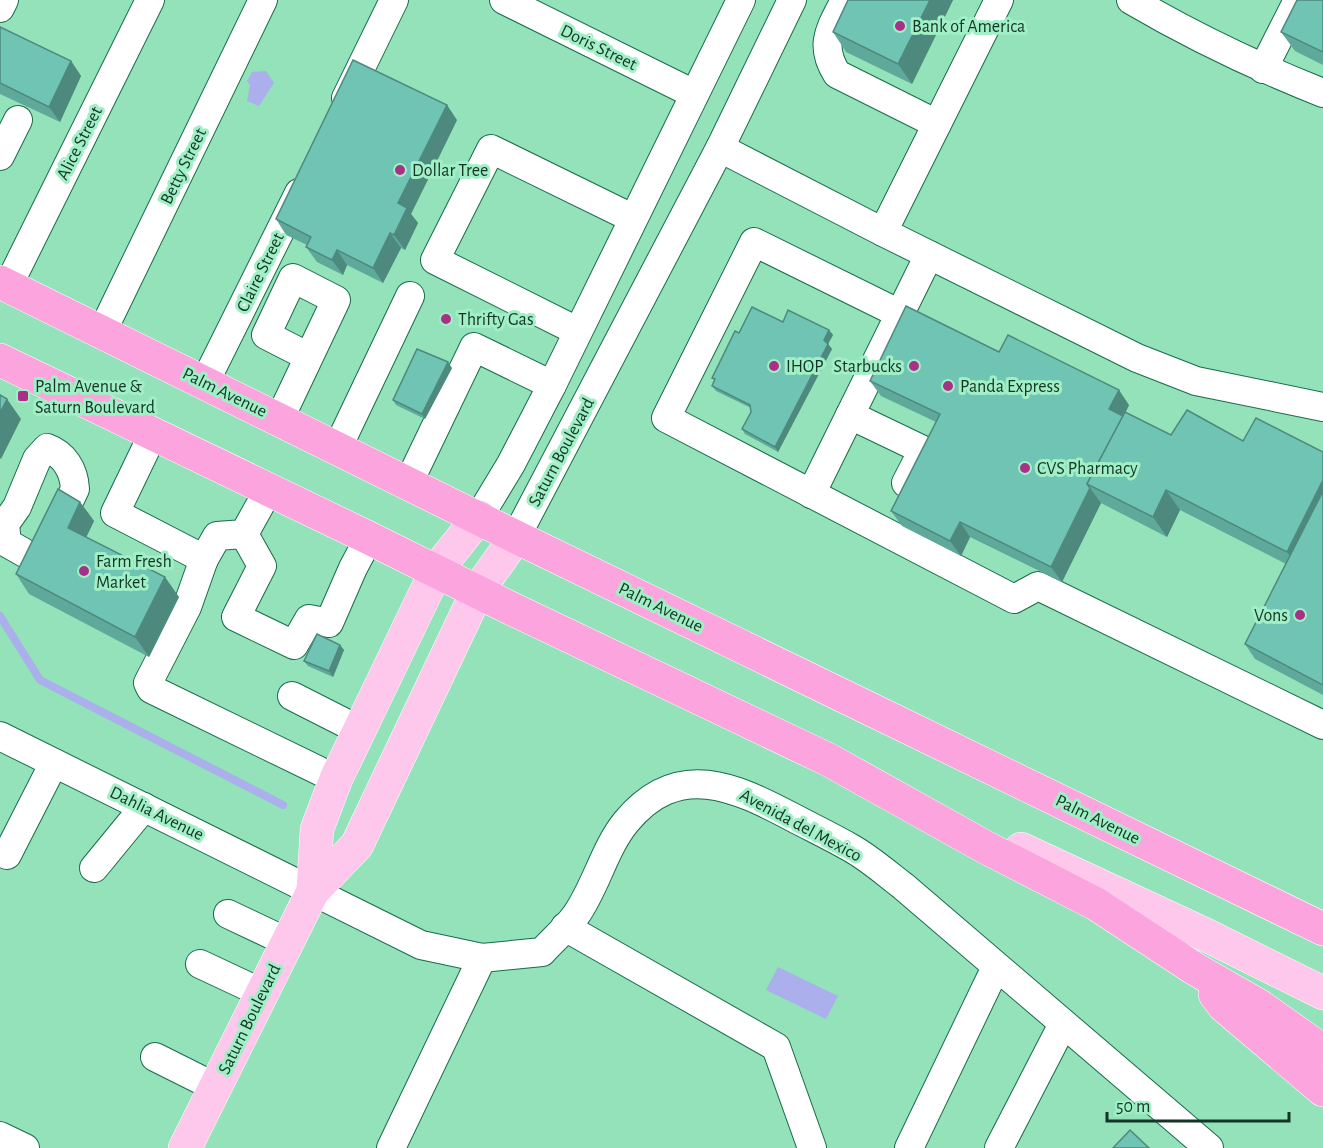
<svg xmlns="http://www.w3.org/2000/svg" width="1323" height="1148" font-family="'Alegreya Sans',sans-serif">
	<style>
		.water { fill: #abafeb }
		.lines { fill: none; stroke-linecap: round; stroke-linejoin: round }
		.stream { stroke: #abafeb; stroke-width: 8 }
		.minor-casing { stroke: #186c4a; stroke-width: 30 }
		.major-casing { stroke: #fff; stroke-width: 34 }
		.highway-casing { stroke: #fff; stroke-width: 34 }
		.minor { stroke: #fff; stroke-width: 28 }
		.major { stroke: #fdc8eb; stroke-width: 33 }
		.highway { stroke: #fba4dd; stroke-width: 33 }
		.wall { fill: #5fa99b }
		.shaded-wall { fill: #4e897e }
		.building { fill: #6fc4b4; stroke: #4e897e; stroke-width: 1.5 }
		.poi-dot { fill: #a83086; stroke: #a0efc6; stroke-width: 2 }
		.labels { text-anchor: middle; stroke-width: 6; stroke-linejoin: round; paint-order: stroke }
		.poi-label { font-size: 18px; fill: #143525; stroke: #a0efc6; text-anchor: start }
		.street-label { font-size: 18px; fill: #143525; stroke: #a0efc6 }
	</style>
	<rect width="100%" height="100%" fill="#93e2b9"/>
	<g class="water">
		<polygon points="266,71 274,83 259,106 247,101 250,85 247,81 252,72"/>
		<polygon points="778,967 838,996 826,1019 766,990"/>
	</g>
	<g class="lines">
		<polyline class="stream" points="0,616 40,680 283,805"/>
		<g class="minor-casing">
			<g id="minor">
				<polyline points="504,0 694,94"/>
				<path d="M845 0C831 28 818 44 837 74L937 124"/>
				<path d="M1131 0C1194 37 1255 66 1323 93"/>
				<polyline points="0,8 4,0"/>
				<polyline points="1263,69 1298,0"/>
				<polyline points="346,98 394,0"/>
				<polyline points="720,148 883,232 1137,358 1196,381 1323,407"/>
				<polyline points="0,156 18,120"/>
				<polyline points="883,232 999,0"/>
				<polyline points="8,286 150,0"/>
				<polyline points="900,314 754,242 666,418 1014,599 1038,586 1323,725"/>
				<polyline points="577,331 435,260 491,149 632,218"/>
				<polyline points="102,332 263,0"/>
				<polyline points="205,382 299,193"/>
				<polyline points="850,415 923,450 906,483"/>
				<polyline points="280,418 336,300 293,278 266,335 309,357"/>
				<polyline points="153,434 115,513 204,559 217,536 244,534 269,489"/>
				<polyline points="338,447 410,296"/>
				<path d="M47 448C64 454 74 470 75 489L43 556H30L7 543 5 524 17 507 37 459Z"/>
				<polyline points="409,482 474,347 552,385"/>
				<polyline points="811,494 929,255"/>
				<polyline points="479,517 511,464 552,385 741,0"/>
				<polyline points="244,534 262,566 236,617 294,645 309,619 329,623 353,568 369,538"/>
				<polyline points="516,537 720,148 792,0"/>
				<polyline points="204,559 187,607 148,683 151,689 336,779"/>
				<polyline points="292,696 359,730"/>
				<path d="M0 736 421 945 482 958 542 952C553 940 567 928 576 915 596 887 604 849 626 822 678 759 735 787 794 818 813 828 832 837 851 848 869 858 886 873 903 886L1209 1148"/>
				<polyline points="7,855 54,763"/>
				<polyline points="94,868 144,807"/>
				<polyline points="228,914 287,942"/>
				<polyline points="565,927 776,1047 812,1148"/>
				<polyline points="200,964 262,993"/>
				<polyline points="155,1057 215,1087"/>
				<polyline points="0,1136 25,1148"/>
				<polyline points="391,1148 482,958"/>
				<polyline points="909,1148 996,967"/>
				<polyline points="999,1148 1063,1024"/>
			</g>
		</g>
		<g class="major-casing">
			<g id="major">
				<polyline points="1021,849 1206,935 1323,993"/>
				<polyline points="313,891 317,829 336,779 436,571 479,517"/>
				<polyline points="185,1148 313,891 357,845 477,592 516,537"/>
			</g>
		</g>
		<g class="highway-casing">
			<g id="highway">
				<polyline points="0,282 516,537 1323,929"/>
				<polyline points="0,360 369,538 506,606 829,760 985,847 1096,904 1195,969 1258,1005 1323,1051"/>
				<polyline points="1215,994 1224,1006 1323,1090"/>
			</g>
		</g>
		<use href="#minor" class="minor"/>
		<use href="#major" class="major"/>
		<use href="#highway" class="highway"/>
	</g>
	<g class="wall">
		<polygon points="848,0 953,0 912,84 846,52 833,32"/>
		<polygon points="1323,0 1323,65 1295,51 1281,32"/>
		<polygon points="0,27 71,61 81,76 60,122 0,94"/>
		<polygon points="457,120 411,214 418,223 405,250 401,248 383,283 347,265 343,275 317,262 306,247 307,245 286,235 276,219"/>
		<polygon points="783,322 829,330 833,335 828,344 832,349 778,452 745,434 742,429 751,412 751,408 716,391 712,386 715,381 712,378 739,333"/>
		<polygon points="999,352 1129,405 1125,413 1171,435 1243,441 1323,452 1323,695 1255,659 1245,644 1286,564 1180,510 1167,537 1101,503 1062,582 970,537 961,556 902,526 891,511 936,422 881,396 870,381"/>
		<polygon points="452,368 425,419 396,405 393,400"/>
		<polygon points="80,502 94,521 86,537 179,597 149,657 29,594 16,574"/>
		<polygon points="340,645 344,650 333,677 308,666 304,661"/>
	</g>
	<g class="shaded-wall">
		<polygon points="930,0 953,0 912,84 898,64"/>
		<polygon points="71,61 81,76 60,122 49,107"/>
		<polygon points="447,105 457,120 411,214 418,223 405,250 394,235 398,203"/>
		<polygon points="390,233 401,248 383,283 373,268"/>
		<polygon points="337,250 347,265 343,275 332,260"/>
		<polygon points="829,330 833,335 828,344 832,349 778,452 775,447"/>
		<polygon points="448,362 452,368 425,419 422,414"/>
		<polygon points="1119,390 1129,405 1120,424 1109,409"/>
		<polygon points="7,399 21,419 1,459 0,458 0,413"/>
		<polygon points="1323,480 1323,527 1301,571 1287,552"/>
		<polygon points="1090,488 1101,503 1062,582 1051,567"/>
		<polygon points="1166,490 1180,510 1167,537 1153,517"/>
		<polygon points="80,502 94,521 81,548 68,528"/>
		<polygon points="960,522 970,537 961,556 950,541"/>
		<polygon points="165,577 179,597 149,657 135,637"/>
		<polygon points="340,645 344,650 333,677 329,671"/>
	</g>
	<g class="building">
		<polygon points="848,0 930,0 898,64 833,32"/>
		<polygon points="1297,0 1323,0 1323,52 1281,32"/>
		<polygon points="0,27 71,61 49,107 0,83"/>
		<polygon points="353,60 447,105 398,203 407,208 394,235 390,233 373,268 337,250 332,260 306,247 311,237 276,219"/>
		<polygon points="906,306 999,352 1008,335 1119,390 1109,409 1123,416 1087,484 1090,488 1051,567 960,522 950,541 891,511 940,414 870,381"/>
		<polygon points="752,307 783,322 788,310 829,330 824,340 828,344 775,447 742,429 751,412 750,405 712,386 715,379 712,378 735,331 739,333"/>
		<polygon points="417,349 448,362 422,414 393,400"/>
		<polygon points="0,395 7,399 0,413"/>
		<polygon points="1187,410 1243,441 1256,418 1323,452 1323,480 1287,552 1166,490 1153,517 1087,484 1125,412 1171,435"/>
		<polygon points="58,489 80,502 68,528 165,577 135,637 16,574"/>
		<polygon points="1323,491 1323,685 1245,644"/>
		<polygon points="317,634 340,645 329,671 304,661"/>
		<polygon points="1130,1130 1149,1148 1113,1148"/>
	</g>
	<g class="poi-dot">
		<circle cx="900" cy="26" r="6"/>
		<circle cx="400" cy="170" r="6"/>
		<circle cx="446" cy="319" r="6"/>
		<circle cx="774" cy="366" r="6"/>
		<circle cx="914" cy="366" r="6"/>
		<circle cx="948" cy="386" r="6"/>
		<rect x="17" y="390" width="12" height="12" rx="3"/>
		<circle cx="1025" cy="468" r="6"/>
		<circle cx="84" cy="571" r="6"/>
		<circle cx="1300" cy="615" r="6"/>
	</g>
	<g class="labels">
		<g class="poi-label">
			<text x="912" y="32">Bank of America</text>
			<text x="412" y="176">Dollar Tree</text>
			<text x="458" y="325">Thrifty Gas</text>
			<text x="786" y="372">IHOP</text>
			<text x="902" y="372" text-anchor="end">Starbucks</text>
			<text x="35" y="392">Palm Avenue &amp;<tspan x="35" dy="21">Saturn Boulevard</tspan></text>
			<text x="960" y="392">Panda Express</text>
			<text x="1037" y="474">CVS Pharmacy</text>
			<text x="96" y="567">Farm Fresh<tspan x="96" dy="21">Market</tspan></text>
			<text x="1288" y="621" text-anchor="end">Vons</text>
		</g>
		<g class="street-label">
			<text transform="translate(599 47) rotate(26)" y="6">Doris Street</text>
			<text transform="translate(79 143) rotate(-63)" y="6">Alice Street</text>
			<text transform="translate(183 166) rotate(-64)" y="6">Betty Street</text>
			<text transform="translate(260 272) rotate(-64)" y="6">Claire Street</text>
			<text transform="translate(225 392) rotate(26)" y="6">Palm Avenue</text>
			<text transform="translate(561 452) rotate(-62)" y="6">Saturn Boulevard</text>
			<text transform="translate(661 607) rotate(26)" y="6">Palm Avenue</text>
			<text transform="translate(157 813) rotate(26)" y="6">Dahlia Avenue</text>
			<text transform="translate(1098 819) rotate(26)" y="6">Palm Avenue</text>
			<text transform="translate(801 825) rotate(28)" y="6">Avenida del Mexico</text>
			<text transform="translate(249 1019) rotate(-64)" y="6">Saturn Boulevard</text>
		</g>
	</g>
	<path d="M1107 1112v9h182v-9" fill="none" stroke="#143525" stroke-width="3"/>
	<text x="1116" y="1112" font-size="18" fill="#143525" stroke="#a0efc6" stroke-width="4.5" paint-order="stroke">50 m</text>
</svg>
